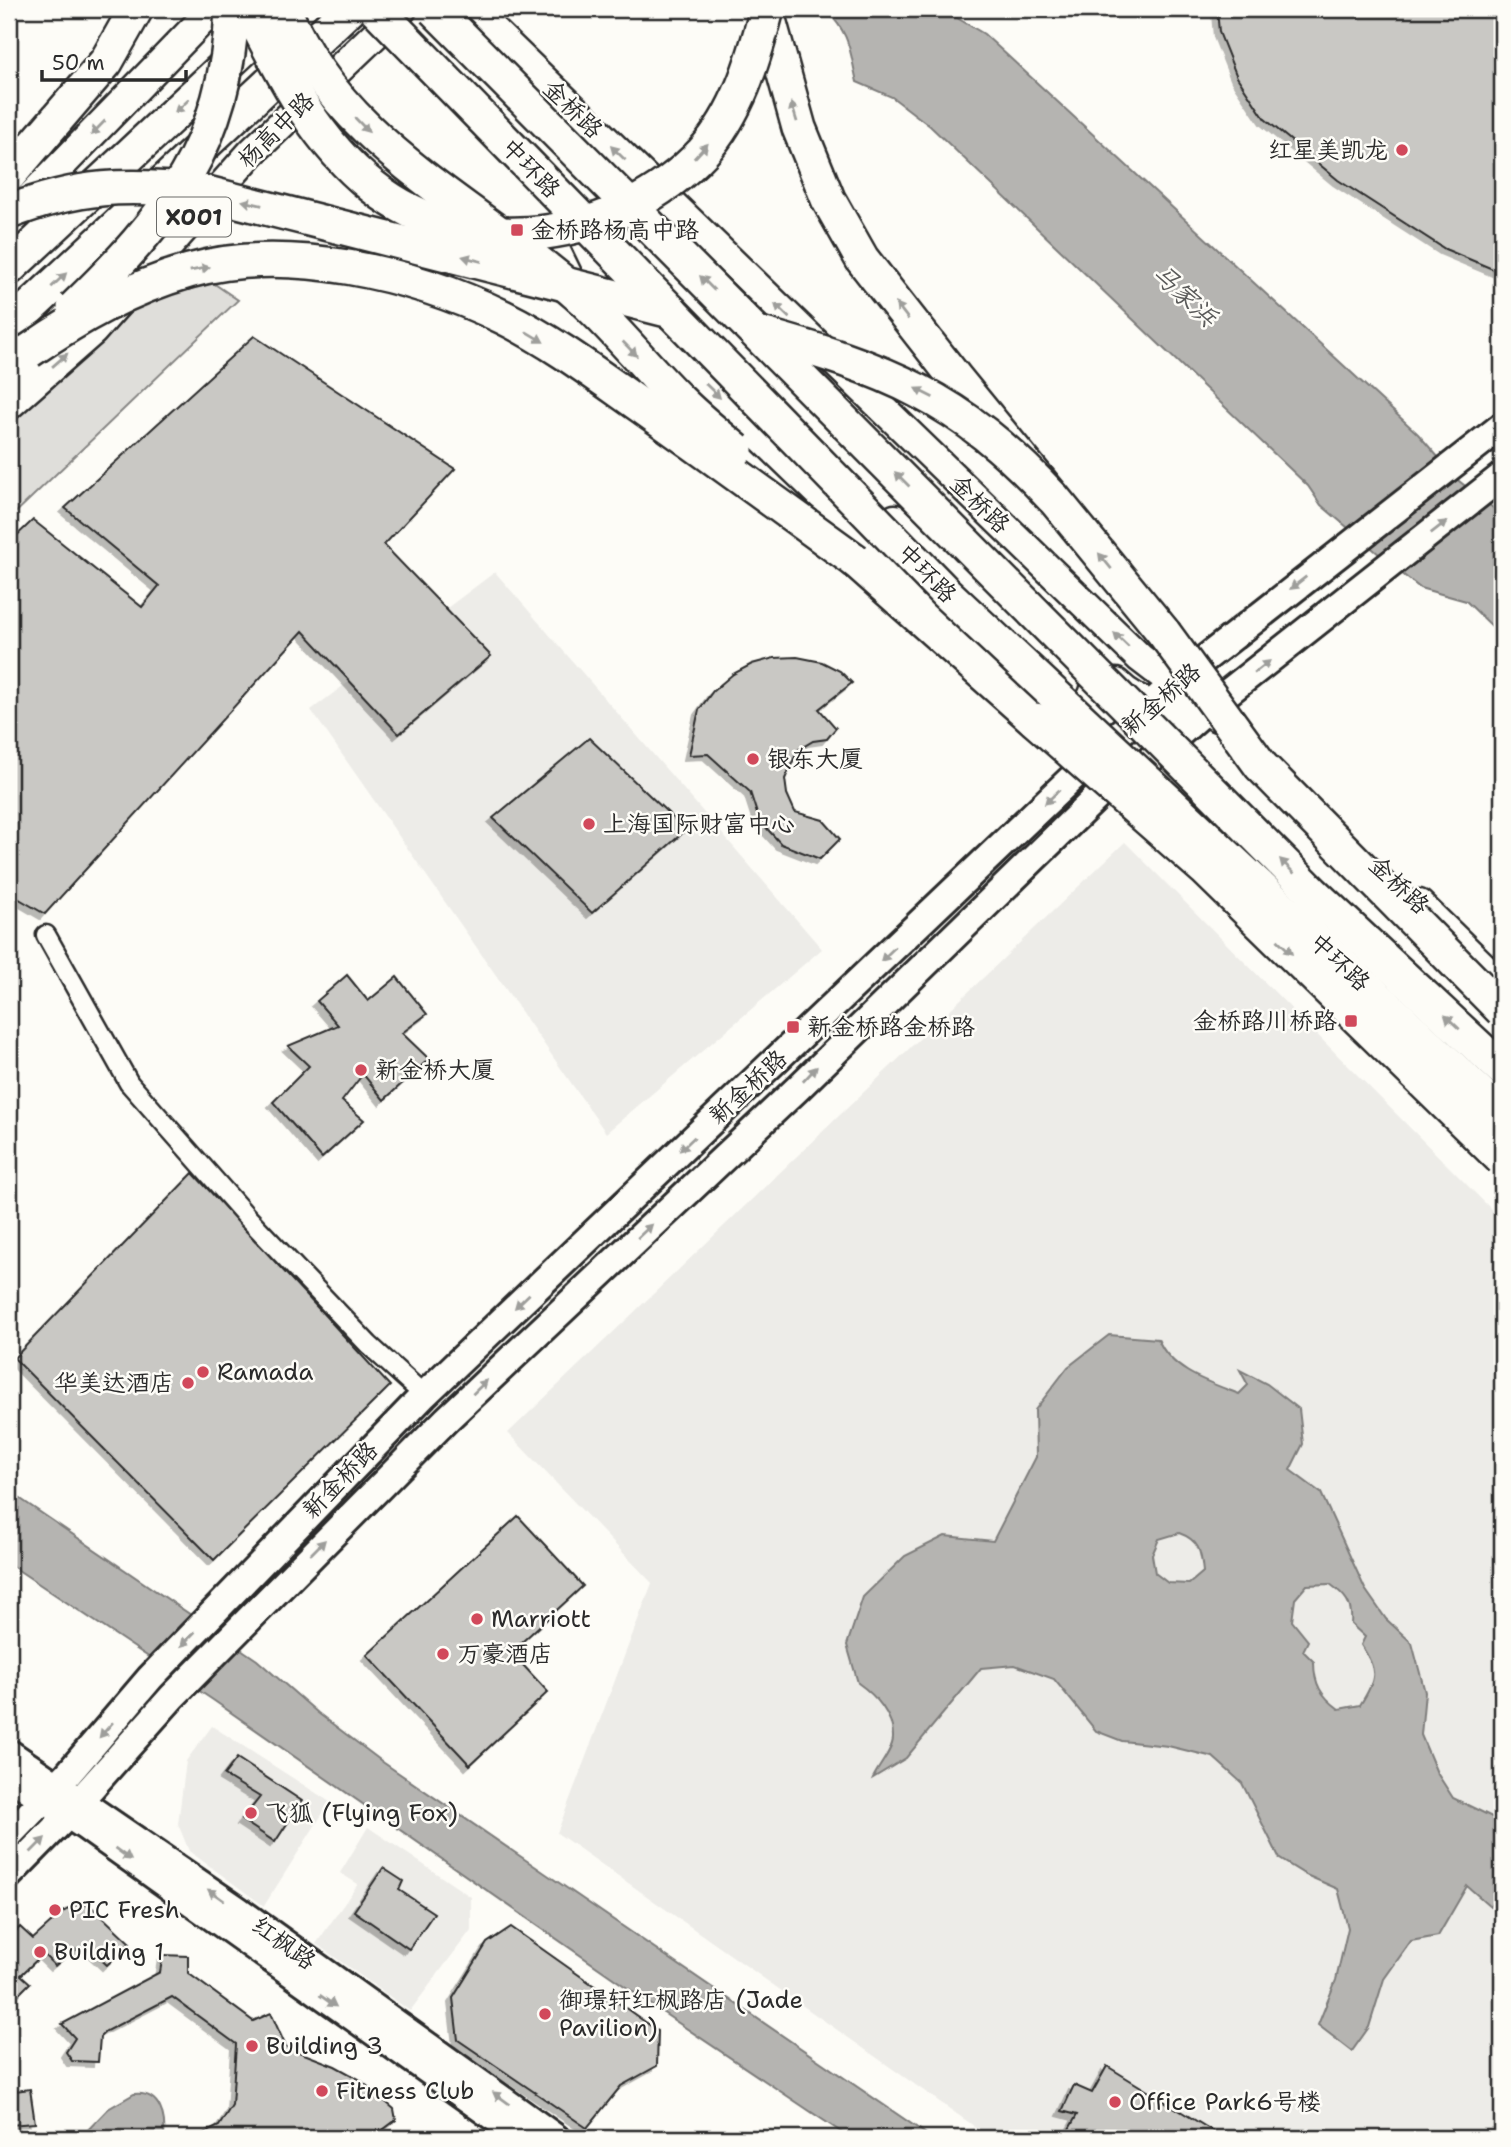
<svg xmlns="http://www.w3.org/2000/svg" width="1511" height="2147" font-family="'Shantell Sans','LXGW WenKai TC',sans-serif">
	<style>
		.built { fill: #edece8 }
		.green { fill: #dfdeda; stroke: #858482; stroke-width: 2 }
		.water { fill: #b5b4b1; stroke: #7e7d7b; stroke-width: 2; fill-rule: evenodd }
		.building { fill: #c9c8c4; stroke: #2b2b2b; stroke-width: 2; filter: url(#shadow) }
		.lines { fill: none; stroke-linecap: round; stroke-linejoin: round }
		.street-casing { stroke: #2b2b2b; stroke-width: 23 }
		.secondary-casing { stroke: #2b2b2b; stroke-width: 32 }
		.primary-casing { stroke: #2b2b2b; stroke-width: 33 }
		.highway-casing { stroke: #2b2b2b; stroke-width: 38 }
		.street { stroke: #fdfcf7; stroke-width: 18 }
		.secondary { stroke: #fdfcf7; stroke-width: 26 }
		.primary { stroke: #fdfcf7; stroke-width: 28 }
		.highway { stroke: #fdfcf7; stroke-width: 33 }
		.highway-bridge-casing { stroke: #2b2b2b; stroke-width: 38; stroke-linecap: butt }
		.highway-bridge { stroke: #fdfcf7; stroke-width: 33 }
		.oneway { fill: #9e9e9b }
		.poi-dot { fill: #d1495b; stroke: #fdfcf7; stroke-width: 2.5 }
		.labels { text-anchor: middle; stroke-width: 5; stroke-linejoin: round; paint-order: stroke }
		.shield { fill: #fdfcf7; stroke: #6a6a68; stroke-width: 2 }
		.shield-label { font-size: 23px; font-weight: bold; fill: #2b2b2b }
		.street-label { font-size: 24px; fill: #2b2b2b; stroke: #fdfcf7 }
		.poi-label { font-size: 24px; fill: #2b2b2b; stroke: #fdfcf7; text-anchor: start }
		.water-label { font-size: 26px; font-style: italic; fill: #5b5b5a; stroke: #fdfcf7 }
	</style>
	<defs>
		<filter id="shadow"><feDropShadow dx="-5" dy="5" stdDeviation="0" flood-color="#0004"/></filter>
	</defs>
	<rect width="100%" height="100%" fill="#fdfcf7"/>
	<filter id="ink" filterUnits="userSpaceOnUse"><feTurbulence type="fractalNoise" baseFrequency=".0143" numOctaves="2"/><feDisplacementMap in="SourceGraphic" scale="14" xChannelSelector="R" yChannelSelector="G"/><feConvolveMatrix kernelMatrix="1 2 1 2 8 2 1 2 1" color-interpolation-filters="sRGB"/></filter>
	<g filter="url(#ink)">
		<g class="built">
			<polygon points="495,572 822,949 606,1133 311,710"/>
			<polygon points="1125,842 1502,1220 1502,2138 991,2138 557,1833 652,1583 508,1433"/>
			<polygon points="212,1726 330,1802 264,1906 189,1851 178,1824 186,1761"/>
			<polygon points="368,1827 471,1897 471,1930 410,2011 316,1944 358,1884 340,1873"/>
		</g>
		<polygon class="green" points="184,263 238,300 9,519 9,425"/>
		<g class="water">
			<path d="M825 9H942L984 34 1418 434 1459 481 1502 515V636L1466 601 1420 588 1406 577 1321 505 1308 486 930 126 892 97 857 82C849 48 851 35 825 9Z"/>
			<path d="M1109 1335 1158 1339C1171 1371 1208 1382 1239 1394L1248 1385 1240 1370 1267 1384 1299 1409 1303 1444 1290 1470 1321 1493 1365 1589 1386 1619 1412 1643 1425 1692 1421 1735 1437 1773 1453 1798 1492 1817 1502 1819V1886L1490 1906 1467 1886 1438 1936 1411 1941 1384 1979 1369 2027 1352 2051 1318 2025 1336 1980 1348 1928 1338 1889 1306 1875 1280 1859 1242 1783 1213 1757 1168 1746 1122 1741 1096 1731 1054 1679 1015 1665 981 1668 906 1758 873 1778C878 1767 893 1750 893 1738 894 1715 875 1695 858 1683L847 1645 863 1597 905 1556 945 1536 993 1541 1036 1457 1035 1410 1068 1367ZM1179 1533C1199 1540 1201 1551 1203 1572L1189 1584 1168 1583 1155 1573 1152 1555 1159 1539ZM1330 1584C1345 1595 1353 1603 1351 1624L1365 1637 1361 1645C1378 1670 1377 1679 1360 1705L1339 1709C1321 1696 1314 1684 1314 1662L1303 1651 1308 1641 1292 1621 1295 1599 1307 1585Z"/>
			<polygon points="9,1491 257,1660 318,1713 384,1763 932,2138 850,2138 662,2012 213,1700 9,1564"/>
			<path d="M134 2094C161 2091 166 2118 164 2138H80L108 2109Z"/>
		</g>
		<g class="building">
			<polygon points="1217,9 1502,9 1502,273 1445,249 1338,180 1265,119 1237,77 1219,32"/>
			<polygon points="254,336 455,469 384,545 491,656 399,734 303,631 45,914 9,893 9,543 33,520 142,607 159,586 65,508"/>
			<polygon points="797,657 822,662 840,671 852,683 819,709 836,728 827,739 813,741 798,750 785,779 787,794 795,812 823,820 840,839 820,859 781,844 759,820 750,792 708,754 689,755 699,710 713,691 733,674 752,664 774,658"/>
			<polygon points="589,738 686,830 592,913 493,818"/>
			<polygon points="347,975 368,1001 397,977 427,1014 402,1033 429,1059 384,1100 363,1074 342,1101 364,1120 322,1158 273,1102 309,1066 288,1046 338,1025 317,1001"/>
			<polygon points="193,1173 390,1386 214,1560 14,1358"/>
			<polygon points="518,1516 583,1586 511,1652 548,1692 470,1765 367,1655"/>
			<polygon points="237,1758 302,1801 275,1842 242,1820 260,1797 224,1775"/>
			<polygon points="383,1868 403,1881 399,1890 434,1913 409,1949 354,1911"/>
			<polygon points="83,1904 93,1908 130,1943 107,1965 90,1949 73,1950 55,1966 43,1954 21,1975 30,1983 9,2004 9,1938 20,1927 33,1939 63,1912 75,1905"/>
			<polygon points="511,1927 658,2031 657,2066 621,2086 587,2128 458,2040 453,1998 487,1943"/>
			<polygon points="163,1955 188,1956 188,1973 253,2021 271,2013 286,2047 335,2066 359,2079 394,2109 396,2120 372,2138 194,2138 219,2126 232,2105 236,2044 172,1997 106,2031 100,2037 98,2062 72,2061 66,2052 75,2038 62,2024 160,1972"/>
			<polygon points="1107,2066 1224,2138 1064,2138 1077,2115 1062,2111 1074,2085 1092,2093"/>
			<polygon points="30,2089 35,2123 9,2125 9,2097 15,2091"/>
		</g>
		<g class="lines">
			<g class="street-casing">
				<polyline id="street" points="46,935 129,1083 248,1218 369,1345 424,1395"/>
			</g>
			<g class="secondary-casing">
				<g id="secondary">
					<polyline points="9,1753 238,1910 556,2138"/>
					<polyline points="9,1776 86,1827 523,2138"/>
					<polyline points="9,1835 68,1774 150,1678 424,1395 1076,774 1174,683 1502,426"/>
					<polyline points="9,1875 58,1825 172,1697 447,1419 797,1089 1101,793 1143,766 1207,709 1502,476"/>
				</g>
			</g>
			<g class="primary-casing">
				<g id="primary">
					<polyline points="471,9 1140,658 1217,717"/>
					<polyline points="18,210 213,9"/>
					<polyline points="578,227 600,272 621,302 1027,693"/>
					<polyline points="9,405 93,331 251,153 402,9"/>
					<polyline points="895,519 1065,683"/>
					<path d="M1116 683C1141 708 1173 712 1207 709"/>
					<polyline points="1419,904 1502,985"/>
					<polyline points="1469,1103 1502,1135"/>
				</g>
			</g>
			<g class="highway-casing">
				<g id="highway">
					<polyline points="766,9 799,128 828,199 862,259 956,379 1164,633"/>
					<polyline points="9,175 106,62 136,9"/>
					<polyline points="9,268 282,13"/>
					<polyline points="9,327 349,9"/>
					<polyline points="9,369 29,351"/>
					<polyline points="856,561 1035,720"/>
				</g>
			</g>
			<use href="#street" class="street"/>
			<use href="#secondary" class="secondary"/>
			<use href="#primary" class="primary"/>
			<use href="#highway" class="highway"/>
			<g class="highway-bridge-casing">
				<g id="highway-bridge">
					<path d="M249 9C282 73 314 140 372 186 471 266 619 241 703 152 738 113 753 62 766 13"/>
					<path d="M284 9C338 144 473 203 577 294 614 326 645 367 680 401 698 419 717 434 736 450"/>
					<polyline points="376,9 946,593 1502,1114"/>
					<polyline points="434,9 1312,892 1502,1069"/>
					<path d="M9 212C80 185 124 184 199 191L671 311"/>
					<path d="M74 308C167 218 227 144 232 9"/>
					<path d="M757 333C886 369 960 397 1052 497"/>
					<path d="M29 351C80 316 130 288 189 271 286 243 415 274 503 317 552 341 597 375 641 406 713 457 784 509 856 561"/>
					<polyline points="1164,633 1261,766 1502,1010"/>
					<polyline points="1035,720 1205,869 1502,1159"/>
				</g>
			</g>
			<use href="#highway-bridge" class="highway-bridge"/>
		</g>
		<defs><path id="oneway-solid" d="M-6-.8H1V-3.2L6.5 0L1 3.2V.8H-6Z" transform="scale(1.75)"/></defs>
		<g class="oneway">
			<use href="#oneway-solid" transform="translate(182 106) rotate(137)"/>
			<use href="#oneway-solid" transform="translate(794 112) rotate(-107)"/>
			<use href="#oneway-solid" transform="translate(362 125) rotate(46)"/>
			<use href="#oneway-solid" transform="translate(98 128) rotate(134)"/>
			<use href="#oneway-solid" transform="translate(701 151) rotate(-47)"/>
			<use href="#oneway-solid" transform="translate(618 153) rotate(-136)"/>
			<use href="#oneway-solid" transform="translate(252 203) rotate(-167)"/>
			<use href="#oneway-solid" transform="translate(472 259) rotate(-165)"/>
			<use href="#oneway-solid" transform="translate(200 269) rotate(-11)"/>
			<use href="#oneway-solid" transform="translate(59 280) rotate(-43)"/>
			<use href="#oneway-solid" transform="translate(707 283) rotate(-135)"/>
			<use href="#oneway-solid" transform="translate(782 311) rotate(-136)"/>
			<use href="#oneway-solid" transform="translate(902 311) rotate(-128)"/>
			<use href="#oneway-solid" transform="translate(535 337) rotate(31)"/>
			<use href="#oneway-solid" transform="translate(630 349) rotate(46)"/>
			<use href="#oneway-solid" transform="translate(60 360) rotate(-41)"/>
			<use href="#oneway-solid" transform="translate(713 391) rotate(44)"/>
			<use href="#oneway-solid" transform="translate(924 393) rotate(-153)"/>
			<use href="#oneway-solid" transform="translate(902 479) rotate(-135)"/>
			<use href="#oneway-solid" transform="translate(1439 527) rotate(-38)"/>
			<use href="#oneway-solid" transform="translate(1105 561) rotate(-129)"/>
			<use href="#oneway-solid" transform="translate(1298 583) rotate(142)"/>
			<use href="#oneway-solid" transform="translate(1121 640) rotate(-136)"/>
			<use href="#oneway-solid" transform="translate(1262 667) rotate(-38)"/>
			<use href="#oneway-solid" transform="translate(1052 797) rotate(136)"/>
			<use href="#oneway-solid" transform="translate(1287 866) rotate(-135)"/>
			<use href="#oneway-solid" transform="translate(1285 947) rotate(44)"/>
			<use href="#oneway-solid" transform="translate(888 954) rotate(136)"/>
			<use href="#oneway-solid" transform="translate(1452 1022) rotate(-137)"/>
			<use href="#oneway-solid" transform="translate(810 1074) rotate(-47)"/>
			<use href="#oneway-solid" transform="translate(687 1144) rotate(137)"/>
			<use href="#oneway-solid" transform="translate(645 1231) rotate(-43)"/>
			<use href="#oneway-solid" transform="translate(522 1301) rotate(136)"/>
			<use href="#oneway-solid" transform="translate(480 1387) rotate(-44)"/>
			<use href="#oneway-solid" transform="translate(318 1547) rotate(-45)"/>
			<use href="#oneway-solid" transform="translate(188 1639) rotate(134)"/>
			<use href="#oneway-solid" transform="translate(106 1730) rotate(131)"/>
			<use href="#oneway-solid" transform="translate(38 1845) rotate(-45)"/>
			<use href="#oneway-solid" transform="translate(123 1854) rotate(36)"/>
			<use href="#oneway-solid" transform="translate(216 1895) rotate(-145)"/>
			<use href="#oneway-solid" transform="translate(328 2001) rotate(35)"/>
			<use href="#oneway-solid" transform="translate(501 2098) rotate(-144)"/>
		</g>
	</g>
	<g class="poi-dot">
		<circle cx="1402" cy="150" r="7"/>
		<rect x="510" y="223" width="14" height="14" rx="3.5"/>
		<circle cx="753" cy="759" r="7"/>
		<circle cx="589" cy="824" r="7"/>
		<rect x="1344" y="1014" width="14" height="14" rx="3.5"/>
		<rect x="786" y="1020" width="14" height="14" rx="3.5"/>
		<circle cx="361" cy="1070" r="7"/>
		<circle cx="203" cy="1372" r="7"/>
		<circle cx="188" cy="1383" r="7"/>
		<circle cx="477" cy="1619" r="7"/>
		<circle cx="443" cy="1654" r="7"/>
		<circle cx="251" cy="1813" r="7"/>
		<circle cx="55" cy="1910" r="7"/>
		<circle cx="40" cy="1952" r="7"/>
		<circle cx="545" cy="2014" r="7"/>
		<circle cx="252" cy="2046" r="7"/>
		<circle cx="322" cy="2091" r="7"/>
		<circle cx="1115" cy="2102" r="7"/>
	</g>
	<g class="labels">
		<rect class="shield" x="157" y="197.5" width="74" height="39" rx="5"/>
		<g class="shield-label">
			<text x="194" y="225">X001</text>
		</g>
		<g class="street-label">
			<text transform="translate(573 109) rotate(44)" y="8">金桥路</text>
			<text transform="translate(276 130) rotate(-45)" y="8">杨高中路</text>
			<text transform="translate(531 168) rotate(46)" y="8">中环路</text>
			<text transform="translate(980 504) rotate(44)" y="8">金桥路</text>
			<text transform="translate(927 573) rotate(45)" y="8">中环路</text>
			<text transform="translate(1161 699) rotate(-41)" y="8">新金桥路</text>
			<text transform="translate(1399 885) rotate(43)" y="8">金桥路</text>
			<text transform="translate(1340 962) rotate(43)" y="8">中环路</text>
			<text transform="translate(748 1087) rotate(-43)" y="8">新金桥路</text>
			<text transform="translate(340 1480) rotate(-46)" y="8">新金桥路</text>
			<text transform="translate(284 1943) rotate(36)" y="8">红枫路</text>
		</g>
		<g class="poi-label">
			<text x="1388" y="158" text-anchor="end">红星美凯龙</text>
			<text x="531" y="238">金桥路杨高中路</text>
			<text x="767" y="767">银东大厦</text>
			<text x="603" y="832">上海国际财富中心</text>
			<text x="1337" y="1029" text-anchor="end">金桥路川桥路</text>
			<text x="807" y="1035">新金桥路金桥路</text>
			<text x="375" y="1078">新金桥大厦</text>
			<text x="217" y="1380">Ramada</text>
			<text x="174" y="1391" text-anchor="end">华美达酒店</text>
			<text x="491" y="1627">Marriott</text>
			<text x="457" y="1662">万豪酒店</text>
			<text x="265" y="1821">飞狐 (Flying Fox)</text>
			<text x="69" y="1918">PIC Fresh</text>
			<text x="54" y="1960">Building 1</text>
			<text x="559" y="2008">御璟轩红枫路店 (Jade<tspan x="559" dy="28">Pavilion)</tspan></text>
			<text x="266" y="2054">Building 3</text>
			<text x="336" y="2099">Fitness Club</text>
			<text x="1129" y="2110">Office Park6号楼</text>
		</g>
		<g class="water-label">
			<text transform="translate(1185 295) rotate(43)" y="9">马家浜</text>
		</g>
	</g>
	<rect width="1511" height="2147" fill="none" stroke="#fdfcf7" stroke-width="35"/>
	<rect x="18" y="18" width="1476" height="2112" fill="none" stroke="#2b2b2b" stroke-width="2.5" filter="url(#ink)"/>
	<path d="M42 70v10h144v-10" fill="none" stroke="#2b2b2b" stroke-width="3.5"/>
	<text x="52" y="70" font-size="21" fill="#2b2b2b" stroke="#fdfcf7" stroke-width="5" paint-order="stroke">50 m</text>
</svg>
